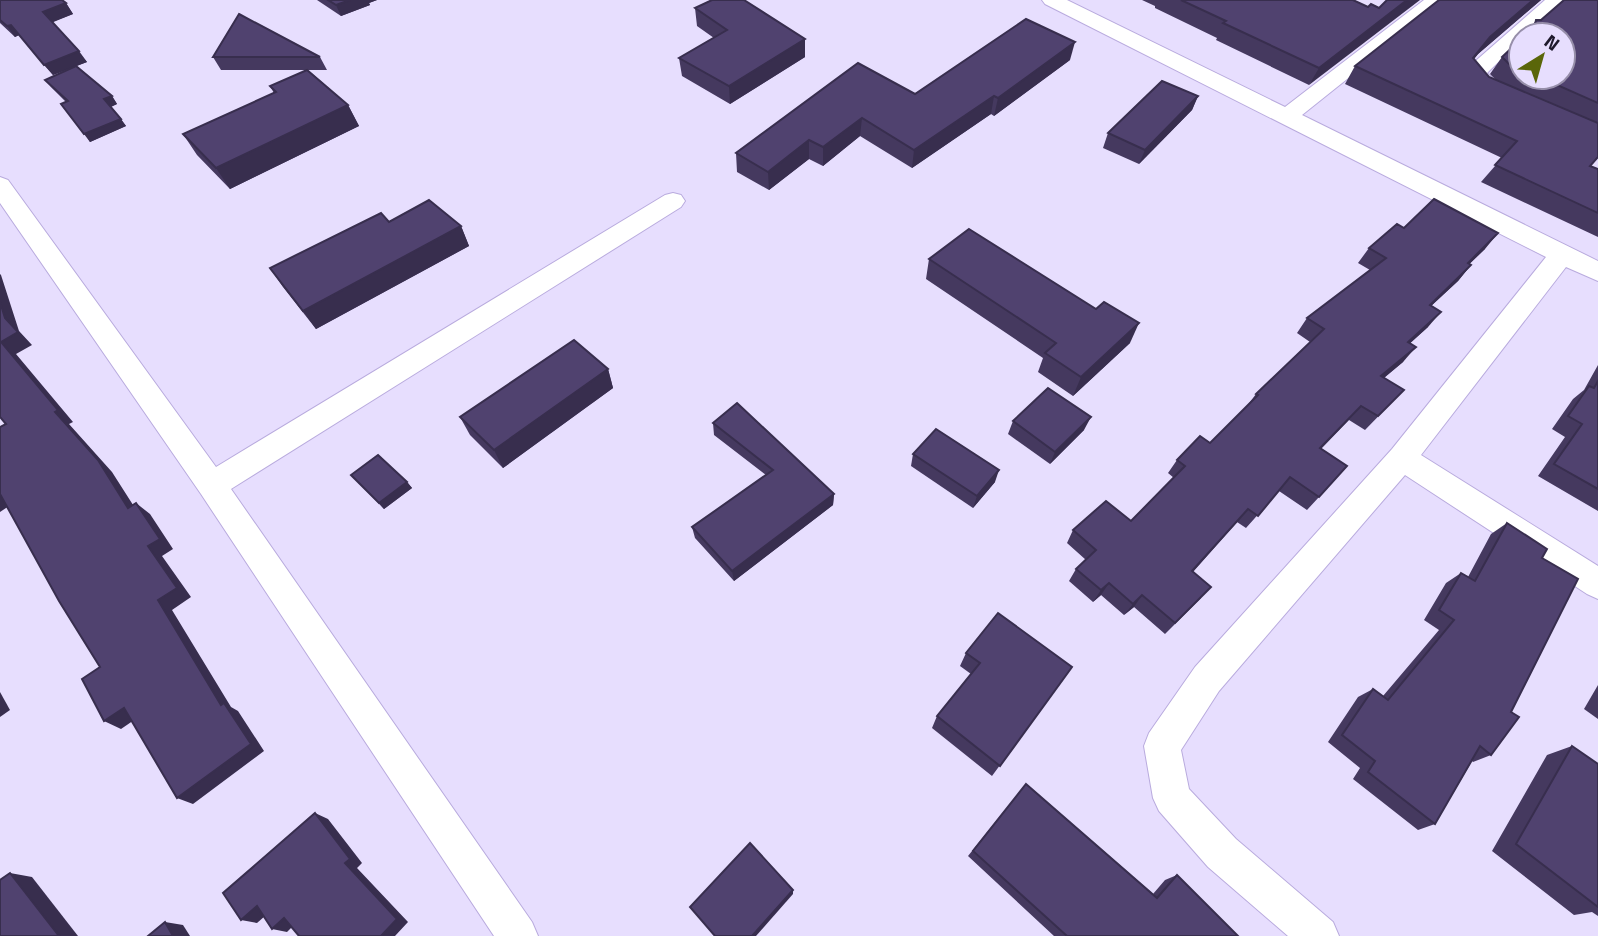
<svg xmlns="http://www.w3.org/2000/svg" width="1598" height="936" font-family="'Titillium Web',sans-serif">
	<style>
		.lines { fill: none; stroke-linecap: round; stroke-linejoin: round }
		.street-casing { stroke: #b9abde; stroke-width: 2 }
		.street { fill: #fff; fill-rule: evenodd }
		.wall { fill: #45395f }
		.shaded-wall { fill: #382e4e }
		.building { fill: #50426f; stroke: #382e4e; stroke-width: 2 }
	</style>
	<rect width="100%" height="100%" fill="#e7defe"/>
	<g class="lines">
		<g class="street-casing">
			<g id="street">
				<polygon points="1042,0 1067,0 1285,107 1424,0 1446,0 1302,115 1598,261 1598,281 1566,267 1421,455 1598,566 1598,599 1587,594 1405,475 1219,691 1181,750 1189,789 1236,839 1333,922 1339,936 1288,936 1208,867 1159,811 1153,798 1144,746 1149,733 1195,667 1392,449 1546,257 1045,4"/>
				<path d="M1545 0H1567L1527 35H1521V40L1487 73 1506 92 1503 97C1485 101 1474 88 1464 75L1471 65Z"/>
				<polygon points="0,177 8,180 216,467 665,195 673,193 681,195 685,201 681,207 231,489 532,922 538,936 494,936 201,494 0,203"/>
			</g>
		</g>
		<use href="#street" class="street"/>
	</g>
	<g class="wall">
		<polygon points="0,0 66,3 73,14 52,22 87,62 53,75 19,35 15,37 0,23"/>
		<polygon points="317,0 377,0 369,3 370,5 341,16"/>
		<polygon points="1142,0 1353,0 1368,7 1309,85 1216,40 1217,38 1155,8 1155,6"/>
		<polygon points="1439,0 1541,0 1478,54 1474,59 1489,77 1496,80 1490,74 1502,57 1521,39 1521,77 1563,77 1528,32 1536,20 1541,20 1598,0 1598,157 1590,166 1598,169 1598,237 1481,182 1502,158 1345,84 1355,66"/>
		<polygon points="695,8 805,57 730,104 682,76 679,58 714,38 697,26"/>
		<polygon points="213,57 320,57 327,70 308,70 348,105 359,126 230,189 197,155 183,134 274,93 270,86 307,70 221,70"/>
		<polygon points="1070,60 994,116 991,114 912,168 860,136 823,166 809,159 769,190 737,172 736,153 915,94"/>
		<polygon points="45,80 112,96 117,104 111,107 126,126 90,142 66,102 51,87"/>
		<polygon points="1198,96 1192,110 1139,164 1103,148 1108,133"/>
		<polygon points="389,222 461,226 469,246 316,329 283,287 270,268"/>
		<polygon points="1404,228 1485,249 1469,264 1471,265 1458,281 1431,306 1428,327 1410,343 1403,362 1384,378 1404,390 1365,430 1349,420 1321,449 1319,497 1307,510 1279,491 1246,528 1237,522 1193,572 1201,598 1165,634 1134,607 1124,615 1101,595 1093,602 1069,581 1076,569 1086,560 1067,543 1073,530 1131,521 1174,478 1168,473 1177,460 1210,443 1247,406 1256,394 1310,342 1297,333 1307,318 1370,270 1358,263 1369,248"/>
		<polygon points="929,259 1130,343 1073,396 1038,372 1043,358 926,279"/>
		<polygon points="1598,365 1598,511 1538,476 1565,437 1552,429 1573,399 1584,390"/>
		<polygon points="608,369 613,388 503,468 470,435 460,417"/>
		<polygon points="1013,421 1084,430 1050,464 1008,434"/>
		<polygon points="713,423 834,494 833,505 734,581 695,538 692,527 766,475 714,435"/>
		<polygon points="913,454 995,482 973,508 911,466"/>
		<polygon points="351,475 407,482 412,488 384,509"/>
		<polygon points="1507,523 1542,558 1511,712 1491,755 1473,762 1472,761 1435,824 1418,830 1353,779 1360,768 1328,742 1358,697 1373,689 1383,696 1439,630 1424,620 1446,583 1461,573 1468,577 1491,534"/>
		<polygon points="966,653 1072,667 992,776 932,728 937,716 971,674 960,666"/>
		<polygon points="1598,685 1598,719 1584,709"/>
		<polygon points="1572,746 1598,764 1598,916 1592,912 1574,915 1492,851 1547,755"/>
		<polygon points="1026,784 1153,894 1165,880 1177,875 1238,936 1054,936 968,856"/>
	</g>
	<g class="shaded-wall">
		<polygon points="350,0 377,0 369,3 370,5 341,16 336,5"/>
		<polygon points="1407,0 1420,0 1309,85 1319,68"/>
		<polygon points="1533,0 1541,0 1478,54 1461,75 1473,58 1490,37"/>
		<polygon points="66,3 73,14 51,23 43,12"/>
		<polygon points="11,25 19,35 15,37 7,26"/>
		<polygon points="805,39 805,57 730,104 729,86"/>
		<polygon points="1075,42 1070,60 994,116 998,98"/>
		<polygon points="79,51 87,62 53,75 44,65"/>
		<polygon points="112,96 117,104 110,107 104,99"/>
		<polygon points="994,96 991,114 912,168 914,150"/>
		<polygon points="1198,96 1192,110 1139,164 1145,150"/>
		<polygon points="348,105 359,126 230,189 216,168"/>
		<polygon points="862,118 860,136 823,166 823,147"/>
		<polygon points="121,119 126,126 90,142 84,134"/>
		<polygon points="809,140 809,159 769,190 768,172"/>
		<polygon points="461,226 469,246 316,329 303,311"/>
		<polygon points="1498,233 1485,249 1454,279 1468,263"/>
		<polygon points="1471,265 1458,281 1416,320 1430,305"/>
		<polygon points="0,274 1,275 19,331 32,345 16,354 73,422 69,424 112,472 142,519 128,508 1,342 5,318 0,302"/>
		<polygon points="1441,312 1428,327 1395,357 1408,342"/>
		<polygon points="1139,323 1130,343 1073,396 1081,377"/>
		<polygon points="1416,347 1403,362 1369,390 1381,376"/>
		<polygon points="608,369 613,388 503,468 494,450"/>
		<polygon points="1091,417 1084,430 1050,464 1055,452"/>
		<polygon points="999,470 995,482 973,508 977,496"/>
		<polygon points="407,482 412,488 384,509 379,503"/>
		<polygon points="0,492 15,502 0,512"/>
		<polygon points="834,494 833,505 734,581 732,571"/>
		<polygon points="136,503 150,514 173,549 162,556 191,597 172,610 231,707 238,711 264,751 193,804 177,798 221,705 158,600 148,546"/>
		<polygon points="1109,583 1101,595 1093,602 1101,590"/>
		<polygon points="1142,595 1134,607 1124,615 1133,604"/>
		<polygon points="0,692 10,710 0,717"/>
		<polygon points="124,708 140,716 121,729 104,721"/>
		<polygon points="315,813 328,819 362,863 357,868 408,922 395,936 381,936 345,863"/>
		<polygon points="10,873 32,877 78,936 59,936"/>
		<polygon points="793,890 793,894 756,936 752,936"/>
		<polygon points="257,906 273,909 257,923 241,920"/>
		<polygon points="284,918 298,921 287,932 272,929"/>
		<polygon points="165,922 183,925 190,936 173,936"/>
	</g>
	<g class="building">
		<polygon points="0,0 62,0 66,3 43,12 79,51 44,65 11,25 7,26 0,20"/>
		<polygon points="328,0 350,0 336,5"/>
		<polygon points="712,0 744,0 805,39 729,86 679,58 727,30 695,8"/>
		<polygon points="1181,0 1353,0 1368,7 1371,4 1379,8 1387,0 1407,0 1319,68 1223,23 1226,21"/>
		<polygon points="1439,0 1533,0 1490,37 1473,58 1489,77 1598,123 1598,157 1590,166 1598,169 1598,213 1495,165 1517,141 1355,66"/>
		<polygon points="1564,0 1598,0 1598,103 1539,77 1563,77 1563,35 1525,35 1535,25 1536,20 1541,20"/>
		<polygon points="239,14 320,57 213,57"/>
		<polygon points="1026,19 1075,42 998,98 994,96 914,150 862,118 823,147 809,140 768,172 736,153 858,63 915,94"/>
		<polygon points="1521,39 1521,69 1509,64 1502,57"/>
		<polygon points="76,66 112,96 104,99 121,119 84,134 61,104 68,101 45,80"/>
		<polygon points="307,70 348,105 216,168 183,134 276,92 270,86"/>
		<polygon points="1162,81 1198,96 1145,150 1108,133"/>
		<polygon points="1434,199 1498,233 1468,263 1471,265 1430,305 1441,312 1408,342 1416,347 1381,376 1404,390 1378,416 1361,406 1320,448 1347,466 1319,497 1290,477 1258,516 1248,509 1192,571 1211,587 1175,623 1142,595 1133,604 1109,583 1101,590 1076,569 1096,550 1073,530 1106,501 1131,521 1185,466 1177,460 1200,436 1210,443 1258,395 1256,394 1324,329 1307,318 1386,258 1369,248 1397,224 1404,228"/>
		<polygon points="429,200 461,226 303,311 270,268 381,213 389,222"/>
		<polygon points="969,229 1096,309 1104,302 1139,323 1081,377 1045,353 1056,343 929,259"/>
		<polygon points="0,302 5,318 18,332 1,342 58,410 55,412 98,460 128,508 136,503 160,539 148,546 177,588 158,600 221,705 224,703 251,744 177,798 124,708 104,721 82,679 100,667 59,601 0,494 0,427 6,424 0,417"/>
		<polygon points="574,340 608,369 494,450 460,417"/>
		<polygon points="1598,381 1598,489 1554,464 1582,424 1568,416 1589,386 1594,388"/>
		<polygon points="1048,388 1091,417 1055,452 1013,421"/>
		<polygon points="737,403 834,494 732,571 692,527 773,470 713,423"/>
		<polygon points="936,429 999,470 977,496 913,454"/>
		<polygon points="378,455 407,482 379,503 351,475"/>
		<polygon points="1507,523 1547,549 1542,558 1578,579 1511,712 1519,717 1491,755 1480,746 1435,824 1368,772 1375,761 1342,735 1373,689 1388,700 1454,620 1439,610 1461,573 1475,581"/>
		<polygon points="998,613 1072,667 1000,766 937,716 980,663 966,653"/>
		<polygon points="1572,746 1598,764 1598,907 1516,844"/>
		<polygon points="1026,784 1157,898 1177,875 1238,936 1067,936 973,851"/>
		<polygon points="315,813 350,859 345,863 397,919 381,936 299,936 284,918 272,929 257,906 241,920 223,893"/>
		<polygon points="750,843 793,890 752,936 715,936 690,907"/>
		<polygon points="10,873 59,936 0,936 0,880"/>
		<polygon points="165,922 173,936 148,936"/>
	</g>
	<g transform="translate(1542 56) rotate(37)"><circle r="33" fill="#e7defe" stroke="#978faa" stroke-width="2"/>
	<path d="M0-5L12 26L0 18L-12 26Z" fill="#5a660a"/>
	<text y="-10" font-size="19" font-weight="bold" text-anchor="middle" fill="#1e192c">N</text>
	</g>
</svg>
